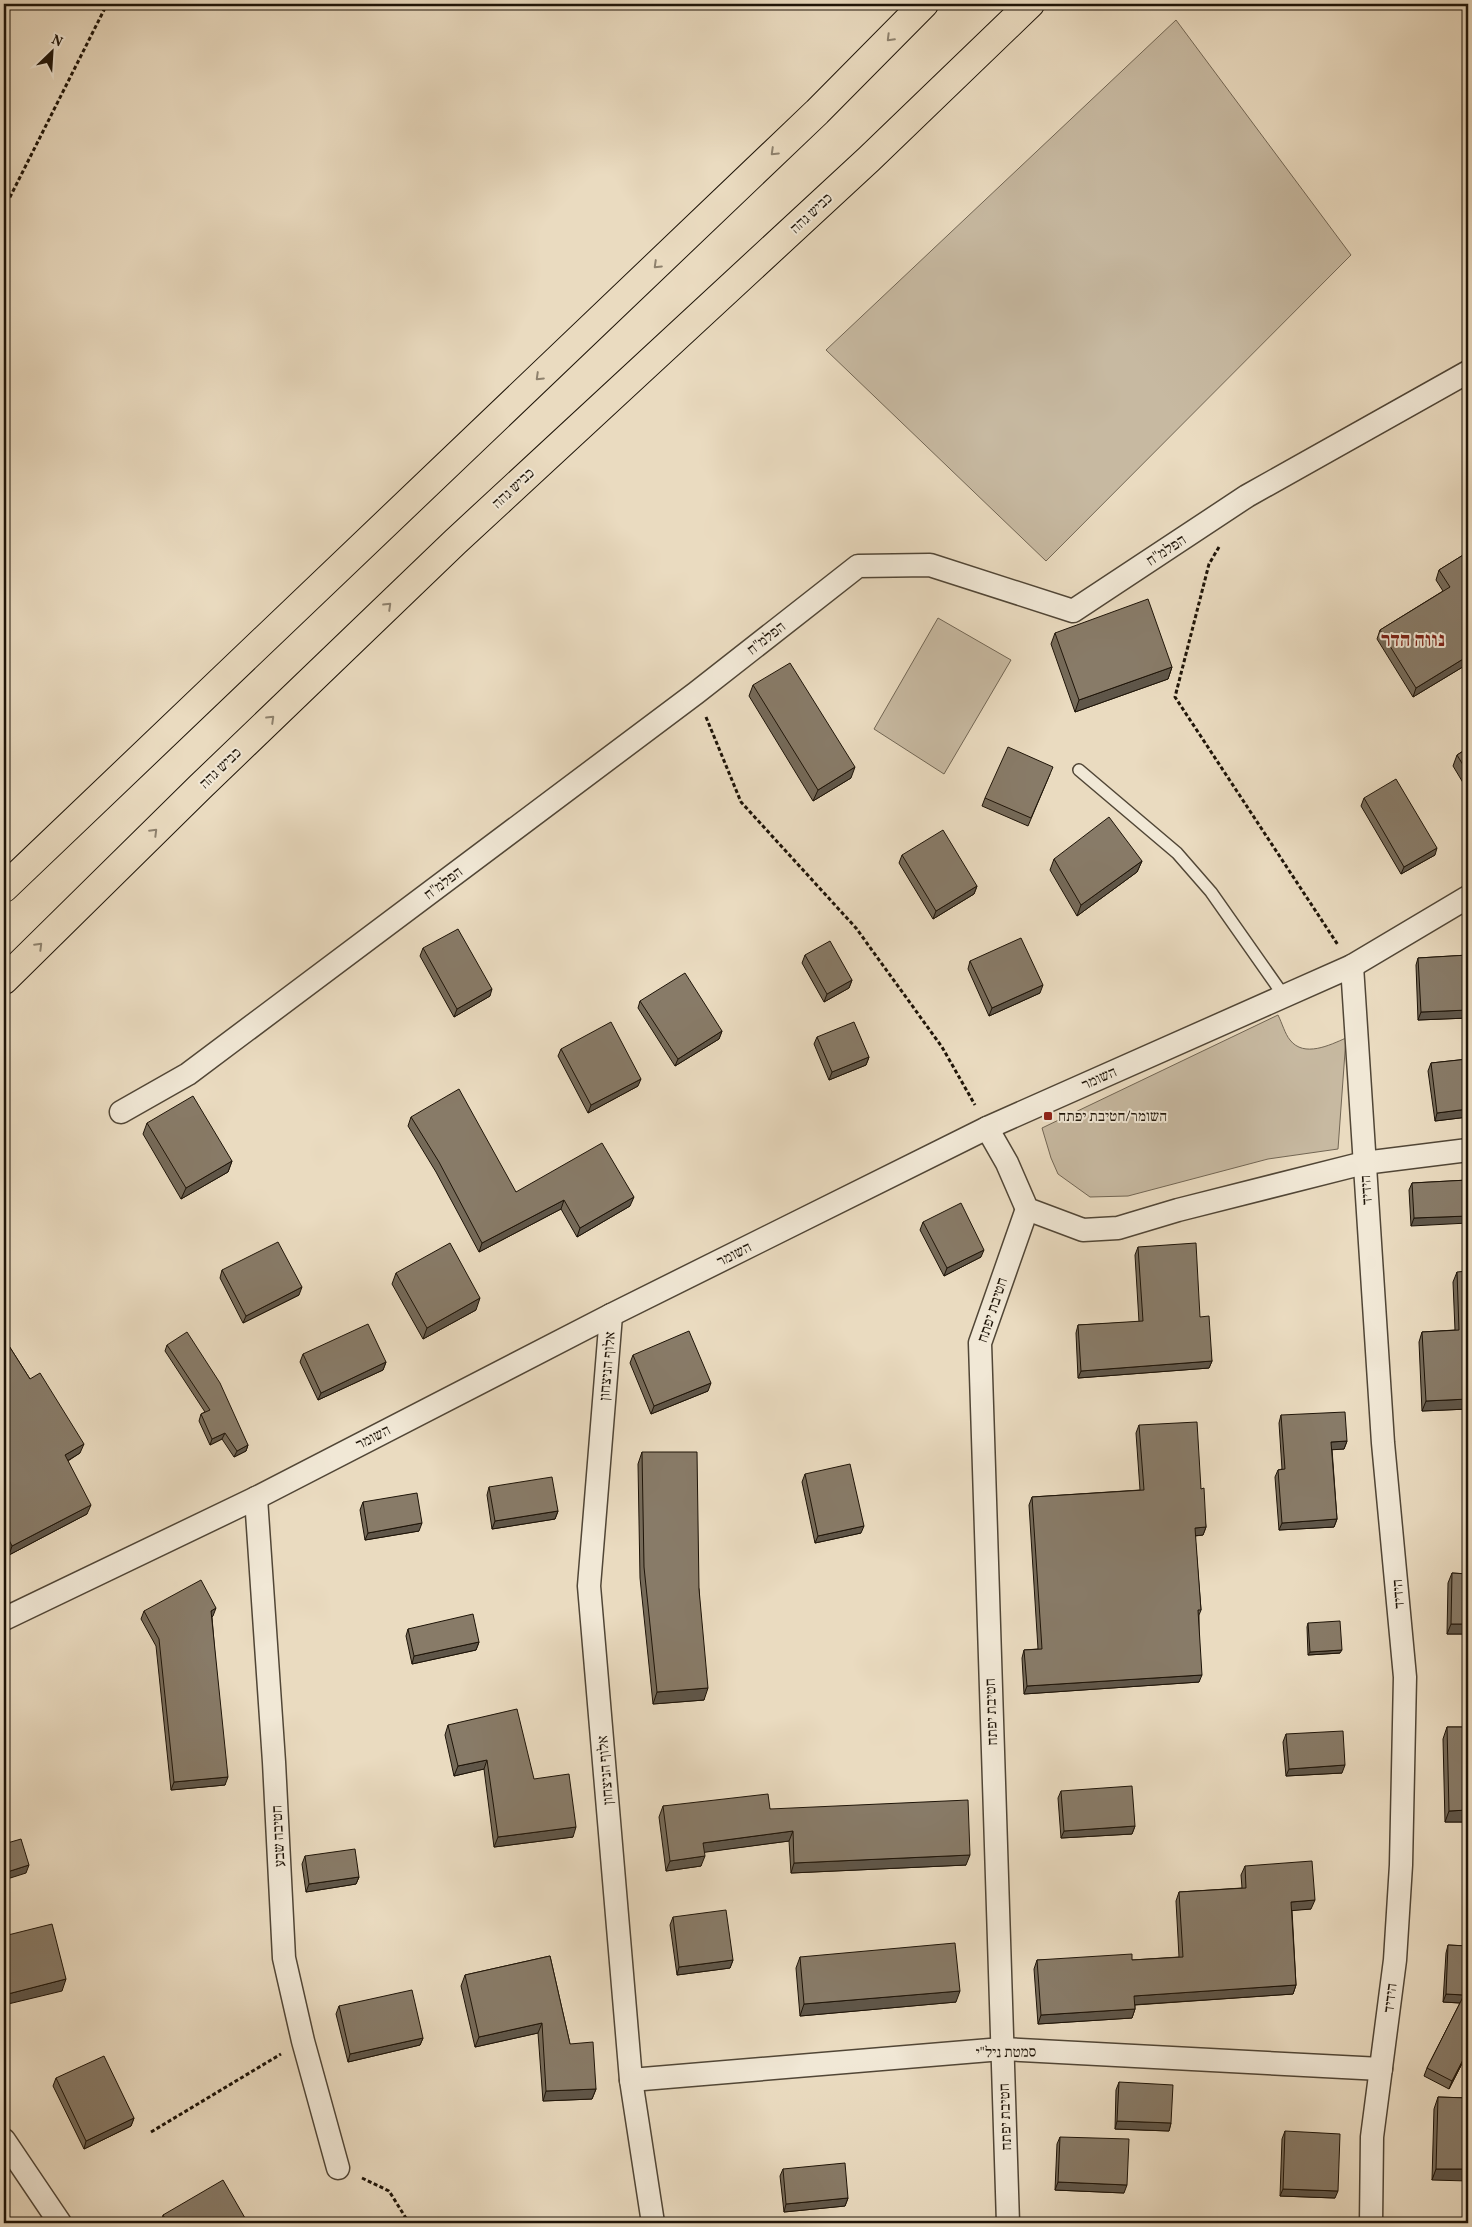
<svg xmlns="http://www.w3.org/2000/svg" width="1472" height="2227" font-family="Vollkorn,'Frank Ruhl Libre',serif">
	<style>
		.green { fill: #c7b9a1; stroke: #726654 }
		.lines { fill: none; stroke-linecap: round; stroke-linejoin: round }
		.lane-casing { stroke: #514636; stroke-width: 14 }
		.street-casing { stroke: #514636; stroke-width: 25 }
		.highway-casing { stroke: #1e1408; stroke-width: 30 }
		.path { stroke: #1e1408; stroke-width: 3; stroke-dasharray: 4 2.5; stroke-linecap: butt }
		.lane { stroke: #f1e8d6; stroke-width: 11 }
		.street { stroke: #f1e8d6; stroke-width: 22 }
		.highway { stroke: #eadbc0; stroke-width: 28 }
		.wall { fill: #756a59; stroke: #1e1408 }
		.shaded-wall { fill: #5f5649; stroke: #1e1408 }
		.building { fill: #887b68; stroke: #1e1408 }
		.oneway { stroke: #8e816d }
		.poi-dot { fill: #8f2418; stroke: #f1e8d6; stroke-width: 2 }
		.labels { text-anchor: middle; stroke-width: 4; stroke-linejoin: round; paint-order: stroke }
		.street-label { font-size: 15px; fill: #1e1408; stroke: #f1e8d6 }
		.poi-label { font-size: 15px; fill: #1e1408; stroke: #f1e8d6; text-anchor: start }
		.district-label { font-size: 20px; font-weight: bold; fill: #7a1f14; stroke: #f1e8d6 }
	</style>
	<rect width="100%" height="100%" fill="#eadbc0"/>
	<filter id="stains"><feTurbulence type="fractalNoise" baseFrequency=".004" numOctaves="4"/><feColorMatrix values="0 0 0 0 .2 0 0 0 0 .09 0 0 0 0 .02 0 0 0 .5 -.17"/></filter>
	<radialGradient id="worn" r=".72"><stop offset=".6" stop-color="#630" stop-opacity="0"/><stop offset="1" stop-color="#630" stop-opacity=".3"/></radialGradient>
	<g class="green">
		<polygon points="1176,20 1351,255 1046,561 826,350"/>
		<polygon points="938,618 1011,660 944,774 874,729"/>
		<path d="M1278 1015C1282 1023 1285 1034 1290 1040 1304 1058 1330 1045 1346 1038L1338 1149 1268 1159 1128 1196 1090 1197 1058 1174 1051 1158 1042 1128Z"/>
	</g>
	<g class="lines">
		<g class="lane-casing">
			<polyline id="lane" points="1079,770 1177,853 1211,892 1284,996"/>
		</g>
		<g class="street-casing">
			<g id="street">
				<polyline points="1352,966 1383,1443 1405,1677 1401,1865 1395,1960 1372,2137 1371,2223"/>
				<polyline points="121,1112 188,1074 696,693 858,566 930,565 1073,611 1247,496 1468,372"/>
				<polyline points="987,1128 1007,1163 1027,1209 1083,1230 1118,1228 1178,1210 1364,1163 1468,1150"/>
				<polyline points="611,1315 589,1586 631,2080 653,2223"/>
				<polyline points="256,1498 274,1762 284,1958 303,2041 338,2168"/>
				<polyline points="4,1619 256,1498 611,1315 987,1128 1352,966 1468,897"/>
				<polyline points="631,2080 1002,2049 1381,2069"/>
				<polyline points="4,2140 60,2223"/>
				<polyline points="1008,2223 980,1343 1027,1209"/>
			</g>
		</g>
		<g class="highway-casing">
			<g id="highway">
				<polyline points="4,888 817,112 924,4"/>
				<polyline points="4,980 200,787 455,542 869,159 1030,4"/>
			</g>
		</g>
		<g class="path">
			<polyline points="4,209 107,4"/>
			<polyline points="1219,547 1209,564 1175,697 1338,945"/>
			<polyline points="706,717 741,802 856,928 942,1047 975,1105"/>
			<polyline points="151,2132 281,2054"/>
			<polyline points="362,2178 389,2191 409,2223"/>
		</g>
		<use href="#lane" class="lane"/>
		<use href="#street" class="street"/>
		<use href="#highway" class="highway"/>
	</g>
	<g class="wall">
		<polygon points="1468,552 1468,649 1466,650 1468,654 1468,658 1466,665 1413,697 1377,639 1380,630 1443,591 1436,580 1439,570"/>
		<polygon points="1055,633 1172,667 1168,679 1075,712 1051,644"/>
		<polygon points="753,685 851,778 813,801 749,696"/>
		<polygon points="1468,748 1468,791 1453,766 1457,755"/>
		<polygon points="1050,774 1028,826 982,806 985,798"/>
		<polygon points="1364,798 1435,855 1401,874 1361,806"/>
		<polygon points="902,855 977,886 974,894 933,919 899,863"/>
		<polygon points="1054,859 1142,861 1137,872 1077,916 1050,870"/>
		<polygon points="423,948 490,996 454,1017 420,956"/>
		<polygon points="805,955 852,980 849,988 824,1002 802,963"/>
		<polygon points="1468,955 1468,1018 1418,1020 1416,965 1418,958"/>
		<polygon points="970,961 1040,993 989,1016 968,969"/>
		<polygon points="640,1001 722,1031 719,1039 675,1066 638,1008"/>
		<polygon points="817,1037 869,1057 866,1065 829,1080 814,1044"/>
		<polygon points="561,1049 638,1086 588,1113 558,1056"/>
		<polygon points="1468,1059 1468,1117 1435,1121 1428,1071 1431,1063"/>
		<polygon points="411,1117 516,1192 630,1206 577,1237 561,1209 479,1252 436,1172 408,1126"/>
		<polygon points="147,1123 232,1161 228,1172 181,1199 143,1134"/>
		<polygon points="1468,1180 1411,1226 1409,1190 1412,1183"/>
		<polygon points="923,1222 981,1257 944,1276 920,1230"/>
		<polygon points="1138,1247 1200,1317 1212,1361 1209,1368 1078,1378 1076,1333 1078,1325 1139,1322 1135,1255"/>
		<polygon points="222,1270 299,1295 243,1323 220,1278"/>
		<polygon points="1457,1272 1468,1409 1422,1411 1419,1342 1422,1332 1455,1330 1453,1282"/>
		<polygon points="396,1273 476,1310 423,1339 392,1284"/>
		<polygon points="4,1338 30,1379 80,1453 68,1461 87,1514 9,1555 4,1545"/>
		<polygon points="167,1345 248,1445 246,1451 234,1457 222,1439 210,1445 199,1421 201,1414 205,1412 165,1351"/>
		<polygon points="303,1354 386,1362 383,1370 318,1400 300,1362"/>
		<polygon points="633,1355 708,1391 651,1414 630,1363"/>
		<polygon points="1281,1415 1347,1441 1344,1449 1332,1449 1337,1519 1334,1527 1279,1530 1275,1477 1278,1470 1282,1469 1279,1423"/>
		<polygon points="1139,1425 1201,1489 1206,1527 1203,1535 1195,1536 1201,1610 1199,1615 1199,1682 1024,1694 1022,1658 1024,1650 1038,1649 1029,1505 1032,1497 1140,1490 1136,1433"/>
		<polygon points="642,1452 699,1589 704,1700 653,1704 640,1578 638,1464"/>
		<polygon points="805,1474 861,1533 815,1543 802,1482"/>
		<polygon points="489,1487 558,1511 555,1519 492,1529 487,1495"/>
		<polygon points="363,1502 419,1531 365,1540 360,1510"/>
		<polygon points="1452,1573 1468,1574 1468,1634 1447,1634 1448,1583"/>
		<polygon points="144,1611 213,1616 212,1617 225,1785 171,1790 156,1646 141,1619"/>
		<polygon points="1308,1623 1340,1653 1308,1655 1307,1627"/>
		<polygon points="408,1629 479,1642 476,1650 412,1664 406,1636"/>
		<polygon points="448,1725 534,1779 573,1837 494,1847 484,1769 454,1776 445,1735"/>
		<polygon points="1447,1727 1468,1727 1468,1822 1445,1822 1443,1739"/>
		<polygon points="1286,1734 1342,1773 1286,1776 1283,1742"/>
		<polygon points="1061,1791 1135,1826 1132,1834 1061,1838 1058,1798"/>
		<polygon points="663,1806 770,1809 966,1865 791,1873 789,1841 704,1852 701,1866 666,1871 659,1817"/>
		<polygon points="305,1856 359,1877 356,1884 306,1892 302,1864"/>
		<polygon points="1245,1866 1311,1909 1292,1910 1296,1985 1293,1994 1135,2005 1135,2009 1132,2018 1038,2024 1034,1969 1037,1960 1132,1960 1179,1957 1176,1901 1179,1892 1242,1888 1241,1875"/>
		<polygon points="673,1917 733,1960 730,1968 677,1975 670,1925"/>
		<polygon points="1448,1945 1468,1946 1468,2052 1449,2089 1424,2076 1427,2068 1460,2003 1443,2002 1446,1953"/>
		<polygon points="550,1956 570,2044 596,2089 592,2099 543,2101 538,2033 475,2047 461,1986 465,1975"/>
		<polygon points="800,1957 956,2002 800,2016 796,1968"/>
		<polygon points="339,2006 423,2038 420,2045 348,2062 336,2014"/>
		<polygon points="56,2078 134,2118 131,2126 84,2149 53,2086"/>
		<polygon points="1119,2082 1171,2123 1169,2131 1115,2129 1116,2090"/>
		<polygon points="1438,2097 1468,2098 1432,2180 1434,2109"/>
		<polygon points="1285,2131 1335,2198 1280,2196 1282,2139"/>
		<polygon points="1060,2137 1124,2193 1055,2190 1057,2144"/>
		<polygon points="783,2169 848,2198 845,2206 784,2212 780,2176"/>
		<polygon points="163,2215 243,2223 161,2223"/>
	</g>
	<g class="shaded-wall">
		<polygon points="1468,642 1468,649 1459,655 1463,645"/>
		<polygon points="1468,656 1466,665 1413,697 1416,688"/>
		<polygon points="1172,667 1168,679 1075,712 1079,700"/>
		<polygon points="855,767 851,778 813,801 818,790"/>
		<polygon points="1437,848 1435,855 1401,874 1404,867"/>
		<polygon points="1142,861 1137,872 1077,916 1081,905"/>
		<polygon points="977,886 974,894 933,919 936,911"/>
		<polygon points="852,980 849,988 824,1002 827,994"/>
		<polygon points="1043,985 1040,993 989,1016 992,1008"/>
		<polygon points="492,989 490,996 454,1017 457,1009"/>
		<polygon points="1468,1010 1468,1018 1418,1020 1421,1012"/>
		<polygon points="722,1031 719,1039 675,1066 678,1059"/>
		<polygon points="869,1057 866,1065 829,1080 832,1072"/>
		<polygon points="641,1079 638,1086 588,1113 591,1105"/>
		<polygon points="1468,1109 1468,1117 1435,1121 1437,1113"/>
		<polygon points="232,1161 228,1172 181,1199 186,1188"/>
		<polygon points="634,1197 630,1206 577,1237 580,1228"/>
		<polygon points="564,1200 561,1209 479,1252 482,1243"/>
		<polygon points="1468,1216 1468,1223 1411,1226 1414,1218"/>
		<polygon points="984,1250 981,1257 944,1276 947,1268"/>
		<polygon points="302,1287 299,1295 243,1323 246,1316"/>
		<polygon points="480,1298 476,1310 423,1339 427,1328"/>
		<polygon points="1212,1361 1209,1368 1078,1378 1081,1371"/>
		<polygon points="386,1362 383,1370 318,1400 321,1393"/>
		<polygon points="711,1383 708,1391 651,1414 654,1406"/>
		<polygon points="1468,1399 1468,1409 1422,1411 1426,1401"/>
		<polygon points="225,1433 222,1439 210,1445 212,1439"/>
		<polygon points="1347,1441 1344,1449 1329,1450 1331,1442"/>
		<polygon points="84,1444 80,1453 62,1464 65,1455"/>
		<polygon points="248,1445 246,1451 234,1457 237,1451"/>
		<polygon points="91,1505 87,1514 9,1555 12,1546"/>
		<polygon points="558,1511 555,1519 492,1529 495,1521"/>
		<polygon points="1337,1519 1334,1527 1279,1530 1282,1523"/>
		<polygon points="422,1523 419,1531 365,1540 368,1533"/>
		<polygon points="864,1526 861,1533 815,1543 818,1536"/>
		<polygon points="1206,1527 1203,1535 1192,1536 1195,1528"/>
		<polygon points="216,1608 213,1616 209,1619 211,1611"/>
		<polygon points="1451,1624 1468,1624 1468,1634 1447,1634"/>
		<polygon points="479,1642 476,1650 412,1664 414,1656"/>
		<polygon points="1342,1650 1340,1653 1308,1655 1310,1652"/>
		<polygon points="1202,1675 1199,1682 1024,1694 1027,1686"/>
		<polygon points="708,1688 704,1700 653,1704 657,1692"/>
		<polygon points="487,1760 484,1769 454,1776 458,1766"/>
		<polygon points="1345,1765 1342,1773 1286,1776 1289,1769"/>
		<polygon points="228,1777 225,1785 171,1790 174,1782"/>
		<polygon points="1468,1810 1468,1822 1445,1822 1449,1811"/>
		<polygon points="1135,1826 1132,1834 1061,1838 1064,1831"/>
		<polygon points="576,1827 573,1837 494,1847 498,1837"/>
		<polygon points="793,1831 789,1841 699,1853 703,1843"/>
		<polygon points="970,1855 966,1865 791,1873 794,1863"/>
		<polygon points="705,1856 701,1866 666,1871 670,1861"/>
		<polygon points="29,1865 26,1873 4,1880 4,1873"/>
		<polygon points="359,1877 356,1884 306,1892 309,1884"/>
		<polygon points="1315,1900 1311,1909 1288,1911 1291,1902"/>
		<polygon points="733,1960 730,1968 677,1975 679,1967"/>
		<polygon points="66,1979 62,1991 4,2005 4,1995"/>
		<polygon points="1296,1985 1293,1994 1131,2005 1134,1996"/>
		<polygon points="960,1991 956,2002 800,2016 804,2004"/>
		<polygon points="1446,1994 1464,1995 1461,2003 1443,2002"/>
		<polygon points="1135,2009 1132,2018 1038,2024 1041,2015"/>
		<polygon points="542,2023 538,2033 475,2047 479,2037"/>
		<polygon points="423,2038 420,2045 348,2062 350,2054"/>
		<polygon points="1468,2050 1468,2052 1449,2089 1452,2081"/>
		<polygon points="596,2089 592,2099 543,2101 546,2091"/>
		<polygon points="134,2118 131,2126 84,2149 86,2141"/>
		<polygon points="1117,2121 1171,2123 1169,2131 1115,2129"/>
		<polygon points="1436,2169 1468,2169 1468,2181 1432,2180"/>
		<polygon points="1058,2182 1127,2185 1124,2193 1055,2190"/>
		<polygon points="1283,2189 1338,2191 1335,2198 1280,2196"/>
		<polygon points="848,2198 845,2206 784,2212 786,2204"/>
	</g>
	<g class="building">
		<polygon points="1468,552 1468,642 1463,645 1468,654 1468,656 1416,688 1380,630 1450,587 1439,570"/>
		<polygon points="1148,599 1172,667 1079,700 1055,633"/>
		<polygon points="790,663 855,767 818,790 753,685"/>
		<polygon points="1008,747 1053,767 1031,818 985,798"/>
		<polygon points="1468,748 1468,773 1457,755"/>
		<polygon points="1396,779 1437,848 1404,867 1364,798"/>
		<polygon points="1109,817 1142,861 1081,905 1054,859"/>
		<polygon points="943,830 977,886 936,911 902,855"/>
		<polygon points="458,929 492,989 457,1009 423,948"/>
		<polygon points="1021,938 1043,985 992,1008 970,961"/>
		<polygon points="830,941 852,980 827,994 805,955"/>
		<polygon points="1468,955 1468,1010 1421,1012 1418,958"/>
		<polygon points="685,973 722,1031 678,1059 640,1001"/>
		<polygon points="611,1022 641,1079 591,1105 561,1049"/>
		<polygon points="854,1022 869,1057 832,1072 817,1037"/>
		<polygon points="1468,1059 1468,1109 1437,1113 1431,1063"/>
		<polygon points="459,1089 516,1192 602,1143 634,1197 580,1228 564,1200 482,1243 439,1162 411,1117"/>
		<polygon points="193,1096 232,1161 186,1188 147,1123"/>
		<polygon points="1468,1180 1468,1216 1414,1218 1412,1183"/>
		<polygon points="961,1203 984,1250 947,1268 923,1222"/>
		<polygon points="278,1242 302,1287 246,1316 222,1270"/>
		<polygon points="450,1243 480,1298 427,1328 396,1273"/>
		<polygon points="1196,1243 1200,1317 1209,1316 1212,1361 1081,1371 1078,1325 1143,1321 1138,1247"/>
		<polygon points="1468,1271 1468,1399 1426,1401 1422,1332 1459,1330 1457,1272"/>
		<polygon points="368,1324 386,1362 321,1393 303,1354"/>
		<polygon points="689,1331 711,1383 654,1406 633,1355"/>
		<polygon points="187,1332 220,1383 248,1445 237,1451 225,1433 212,1439 201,1414 210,1410 167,1345"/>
		<polygon points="4,1338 30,1379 40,1373 84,1444 65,1455 91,1505 12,1546 4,1530"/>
		<polygon points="1345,1412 1347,1441 1331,1442 1337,1519 1282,1523 1278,1470 1285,1469 1281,1415"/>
		<polygon points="1197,1422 1201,1489 1204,1488 1206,1527 1195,1528 1201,1610 1198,1610 1202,1675 1027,1686 1024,1650 1042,1649 1032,1497 1144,1490 1139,1425"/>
		<polygon points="642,1452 697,1452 699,1589 708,1688 657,1692 644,1567"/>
		<polygon points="850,1464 864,1526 818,1536 805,1474"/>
		<polygon points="552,1477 558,1511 495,1521 489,1487"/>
		<polygon points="417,1493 422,1523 368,1533 363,1502"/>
		<polygon points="1452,1573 1468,1574 1468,1624 1451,1624"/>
		<polygon points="201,1580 216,1608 211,1611 228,1777 174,1782 159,1639 144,1611"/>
		<polygon points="473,1614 479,1642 414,1656 408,1629"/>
		<polygon points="1340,1621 1342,1650 1310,1652 1308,1623"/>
		<polygon points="517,1709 534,1779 569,1774 576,1827 498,1837 487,1760 458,1766 448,1725"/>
		<polygon points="1447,1727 1468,1727 1468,1810 1449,1811"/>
		<polygon points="1343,1731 1345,1765 1289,1769 1286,1734"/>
		<polygon points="1132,1786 1135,1826 1064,1831 1061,1791"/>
		<polygon points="768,1794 770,1809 968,1800 970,1855 794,1863 793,1831 703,1843 705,1856 670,1861 663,1806"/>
		<polygon points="21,1839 29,1865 4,1873 4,1844"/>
		<polygon points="355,1849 359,1877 309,1884 305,1856"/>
		<polygon points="1312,1861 1315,1900 1291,1902 1296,1985 1134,1996 1135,2009 1041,2015 1037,1960 1132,1954 1132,1960 1183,1957 1179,1892 1246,1888 1245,1866"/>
		<polygon points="726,1910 733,1960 679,1967 673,1917"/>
		<polygon points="52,1924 66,1979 4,1995 4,1936"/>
		<polygon points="955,1943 960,1991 804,2004 800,1957"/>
		<polygon points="1448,1945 1468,1946 1468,2050 1452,2081 1427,2068 1464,1995 1446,1994"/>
		<polygon points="550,1956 570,2044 593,2042 596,2089 546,2091 542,2023 479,2037 465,1975"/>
		<polygon points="412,1990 423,2038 350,2054 339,2006"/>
		<polygon points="104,2056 134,2118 86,2141 56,2078"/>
		<polygon points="1119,2082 1173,2085 1171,2123 1117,2121"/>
		<polygon points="1438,2097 1468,2098 1468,2169 1436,2169"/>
		<polygon points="1285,2131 1340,2134 1338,2191 1283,2189"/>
		<polygon points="1060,2137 1129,2139 1127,2185 1058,2182"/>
		<polygon points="845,2163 848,2198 786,2204 783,2169"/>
		<polygon points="223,2180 245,2218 241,2221 243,2223 168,2223 163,2215"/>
		<polygon points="1167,2219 1209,2223 1166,2223"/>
	</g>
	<defs><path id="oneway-chevron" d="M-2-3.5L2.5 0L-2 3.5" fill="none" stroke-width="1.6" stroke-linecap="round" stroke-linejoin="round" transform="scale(1.25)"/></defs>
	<g class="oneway">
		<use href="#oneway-chevron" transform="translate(890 38) rotate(135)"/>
		<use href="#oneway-chevron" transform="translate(774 152) rotate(136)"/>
		<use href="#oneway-chevron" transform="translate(657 265) rotate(136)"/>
		<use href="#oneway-chevron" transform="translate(539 377) rotate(136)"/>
		<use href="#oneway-chevron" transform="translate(388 606) rotate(-44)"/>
		<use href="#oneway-chevron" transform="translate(271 719) rotate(-44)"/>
		<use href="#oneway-chevron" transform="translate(154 832) rotate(-45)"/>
		<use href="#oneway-chevron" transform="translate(39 946) rotate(-45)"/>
	</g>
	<rect class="poi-dot" x="1043" y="1111" width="10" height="10" rx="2.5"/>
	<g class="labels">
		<g class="street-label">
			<text transform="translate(811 213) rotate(-43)" y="5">כביש גהה</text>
			<text transform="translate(513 488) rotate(-43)" y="5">כביש גהה</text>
			<text transform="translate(1166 550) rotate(-33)" y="5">הפלמ"ח</text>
			<text transform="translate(766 638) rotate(-38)" y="5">הפלמ"ח</text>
			<text transform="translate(220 768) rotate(-44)" y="5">כביש גהה</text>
			<text transform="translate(443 883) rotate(-37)" y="5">הפלמ"ח</text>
			<text transform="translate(1099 1078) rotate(-24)" y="5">השומר</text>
			<text transform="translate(1366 1190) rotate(-94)" y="5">הידיד</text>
			<text transform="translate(734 1254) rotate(-27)" y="5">השומר</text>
			<text transform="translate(992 1310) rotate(-72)" y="5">חטיבת יפתח</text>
			<text transform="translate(607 1366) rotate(-85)" y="5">אלוף הניצחון</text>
			<text transform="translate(373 1437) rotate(-27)" y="5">השומר</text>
			<text transform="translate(1398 1594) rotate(-95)" y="5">הידיד</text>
			<text transform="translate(991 1712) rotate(-92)" y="5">חטיבת יפתח</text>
			<text transform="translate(605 1770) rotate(-95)" y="5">אלוף הניצחון</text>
			<text transform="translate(278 1836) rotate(-93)" y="5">חטיבה שבע</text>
			<text transform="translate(1390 1998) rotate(-83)" y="5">הידיד</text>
			<text transform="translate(1006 2052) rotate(-1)" y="5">סמטת ניל"י</text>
			<text transform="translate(1005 2117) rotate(-92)" y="5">חטיבת יפתח</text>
		</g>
		<g class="poi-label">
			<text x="1058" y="1121">השומר/חטיבת יפתח</text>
		</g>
		<g class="district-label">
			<text x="1413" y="646">נווה הדר</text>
		</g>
	</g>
	<rect width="1472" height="2227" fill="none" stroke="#eadbc0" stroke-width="20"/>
	<rect x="5" y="5" width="1462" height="2217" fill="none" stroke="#1e1408" stroke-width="2.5"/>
	<rect x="10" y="10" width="1452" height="2207" fill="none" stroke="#1e1408"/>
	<g transform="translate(52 52) rotate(25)" stroke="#f1e8d6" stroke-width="4" paint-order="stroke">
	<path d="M0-4L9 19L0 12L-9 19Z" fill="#1e1408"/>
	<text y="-8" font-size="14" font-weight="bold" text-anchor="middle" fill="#1e1408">N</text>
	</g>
	<rect width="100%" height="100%" filter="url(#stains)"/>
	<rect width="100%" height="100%" fill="url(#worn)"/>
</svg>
